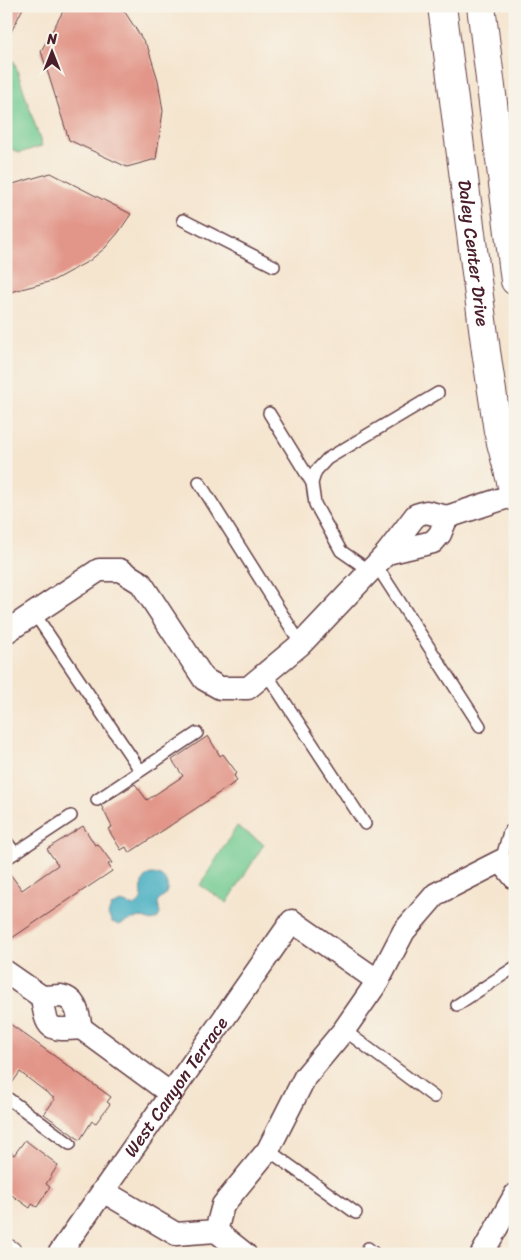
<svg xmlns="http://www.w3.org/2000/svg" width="521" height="1260" font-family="Sriracha,sans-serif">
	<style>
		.green { fill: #71ca91; stroke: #5e745e }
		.water { fill: #44aec2; stroke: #476676 }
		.building { fill: #e29689 }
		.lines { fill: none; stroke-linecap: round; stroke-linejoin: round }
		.lane-casing { stroke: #643d44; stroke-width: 14 }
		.street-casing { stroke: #643d44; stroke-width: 25 }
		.secondary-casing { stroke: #643d44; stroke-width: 30 }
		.lane { stroke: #fff; stroke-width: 11 }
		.street { stroke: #fff; stroke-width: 22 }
		.secondary { stroke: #fff; stroke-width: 28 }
		.labels { text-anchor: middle; stroke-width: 5; stroke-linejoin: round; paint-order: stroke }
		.street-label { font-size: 18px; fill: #4a1f2b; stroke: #f7f3e8 }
	</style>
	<rect width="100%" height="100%" fill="#f7f3e8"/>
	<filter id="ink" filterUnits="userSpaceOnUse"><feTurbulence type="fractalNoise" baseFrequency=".02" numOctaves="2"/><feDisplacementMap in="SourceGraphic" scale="10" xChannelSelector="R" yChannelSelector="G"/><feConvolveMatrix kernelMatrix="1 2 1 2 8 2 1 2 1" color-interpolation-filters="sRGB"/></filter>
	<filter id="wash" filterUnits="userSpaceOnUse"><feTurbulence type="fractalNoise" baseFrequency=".0096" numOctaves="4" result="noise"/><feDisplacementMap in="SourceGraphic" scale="20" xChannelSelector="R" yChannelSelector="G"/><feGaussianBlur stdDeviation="1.12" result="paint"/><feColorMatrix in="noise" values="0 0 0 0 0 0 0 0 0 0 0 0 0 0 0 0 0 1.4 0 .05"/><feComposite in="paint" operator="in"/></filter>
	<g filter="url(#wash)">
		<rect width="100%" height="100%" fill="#f5e5cf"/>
		<g class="green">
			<polygon points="14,61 42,146 19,153 6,146 6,64"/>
			<polygon points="237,826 264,844 227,903 200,885"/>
		</g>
		<path class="water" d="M151 874C162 874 171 882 166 893 164 897 160 899 158 902L160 914 158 918 152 921 139 917 119 925 112 922 108 915 111 906 121 902 134 906C146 900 140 893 142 883L147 876Z"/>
		<g id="blocks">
			<g class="building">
				<polygon points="6,6 24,6 10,34 6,35"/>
				<polygon points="66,6 121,6 148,48 158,80 163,111 156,159 127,167 69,140 41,51"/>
				<polygon points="51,173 131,214 118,233 105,248 89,261 52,281 6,293 6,186"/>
				<polygon points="208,736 220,756 223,754 237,773 234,775 237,781 129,853 126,847 121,850 108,829 112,827 101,805 135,784 147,800 183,776 172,760"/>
				<polygon points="83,826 95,845 98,844 112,863 108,864 112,871 6,942 6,876 10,874 22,890 58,865 47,849"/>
				<polygon points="6,1021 111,1097 107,1102 110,1104 96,1123 92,1121 80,1140 44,1114 55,1099 20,1072 8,1089 6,1087"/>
				<polygon points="25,1140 58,1165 46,1184 50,1187 37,1207 32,1204 30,1208 6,1191 6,1150 14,1155"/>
			</g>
		</g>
	</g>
	<g filter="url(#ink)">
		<use href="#blocks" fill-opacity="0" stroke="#643d44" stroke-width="1"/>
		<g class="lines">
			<g class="lane-casing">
				<g id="lane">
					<polyline points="183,220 274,266"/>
					<polyline points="269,413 312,483"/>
					<polyline points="199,482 301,644"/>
					<polyline points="376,565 480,726"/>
					<polyline points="370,571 341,551 315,504 312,483 316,471 327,459 438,393"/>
					<polyline points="34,613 140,770"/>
					<polyline points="266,673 365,824"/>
					<polyline points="97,800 197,733"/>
					<polyline points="6,841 15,853"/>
					<polyline points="6,859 71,816"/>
					<polyline points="501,861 509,832 515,828"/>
					<polyline points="457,1005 515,967"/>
					<polyline points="344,1030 434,1097"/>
					<polyline points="6,1097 70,1144"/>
					<polyline points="268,1150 356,1213"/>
					<polyline points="368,1248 375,1254"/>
				</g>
			</g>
			<g class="street-casing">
				<g id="street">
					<polygon points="426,512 447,517 440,534 433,542 387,553 416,515"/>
					<polyline points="447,517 514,495"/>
					<polyline points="6,632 99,570 120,570 141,583 204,679 220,688 248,688 301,644 387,553"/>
					<polyline points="6,972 42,997"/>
					<path d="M61 996C77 999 78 1014 81 1028 48 1031 47 1030 42 997Z"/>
					<polyline points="81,1028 171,1094"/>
					<polyline points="103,1191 176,1234 216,1231 245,1254"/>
					<polyline points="216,1231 223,1205 268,1150 305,1077 344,1030 378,981 404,931 436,894 501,861 515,878"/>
					<path id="s1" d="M59 1254 292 921 378 981"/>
					<polyline points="482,1254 515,1195"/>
				</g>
			</g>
			<g class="secondary-casing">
				<g id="secondary">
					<path id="s2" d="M442 6 486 351 498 431 515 497"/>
					<polyline points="481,6 515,281"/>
					<polyline points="6,1253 8,1254"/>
				</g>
			</g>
			<use href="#lane" class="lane"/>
			<use href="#street" class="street"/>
			<use href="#secondary" class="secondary"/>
		</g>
	</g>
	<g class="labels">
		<g class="street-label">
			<text dy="6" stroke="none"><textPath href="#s2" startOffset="249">Daley Center Drive</textPath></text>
			<text dy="6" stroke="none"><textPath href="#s1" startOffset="204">West Canyon Terrace</textPath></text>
		</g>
	</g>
	<rect width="521" height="1260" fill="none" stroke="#f7f3e8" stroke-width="25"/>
	<g transform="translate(52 52)" stroke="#f7f3e8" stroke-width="4" paint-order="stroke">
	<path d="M0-4L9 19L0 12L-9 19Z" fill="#4a1f2b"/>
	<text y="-8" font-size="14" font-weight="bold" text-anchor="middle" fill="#4a1f2b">N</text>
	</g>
</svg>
